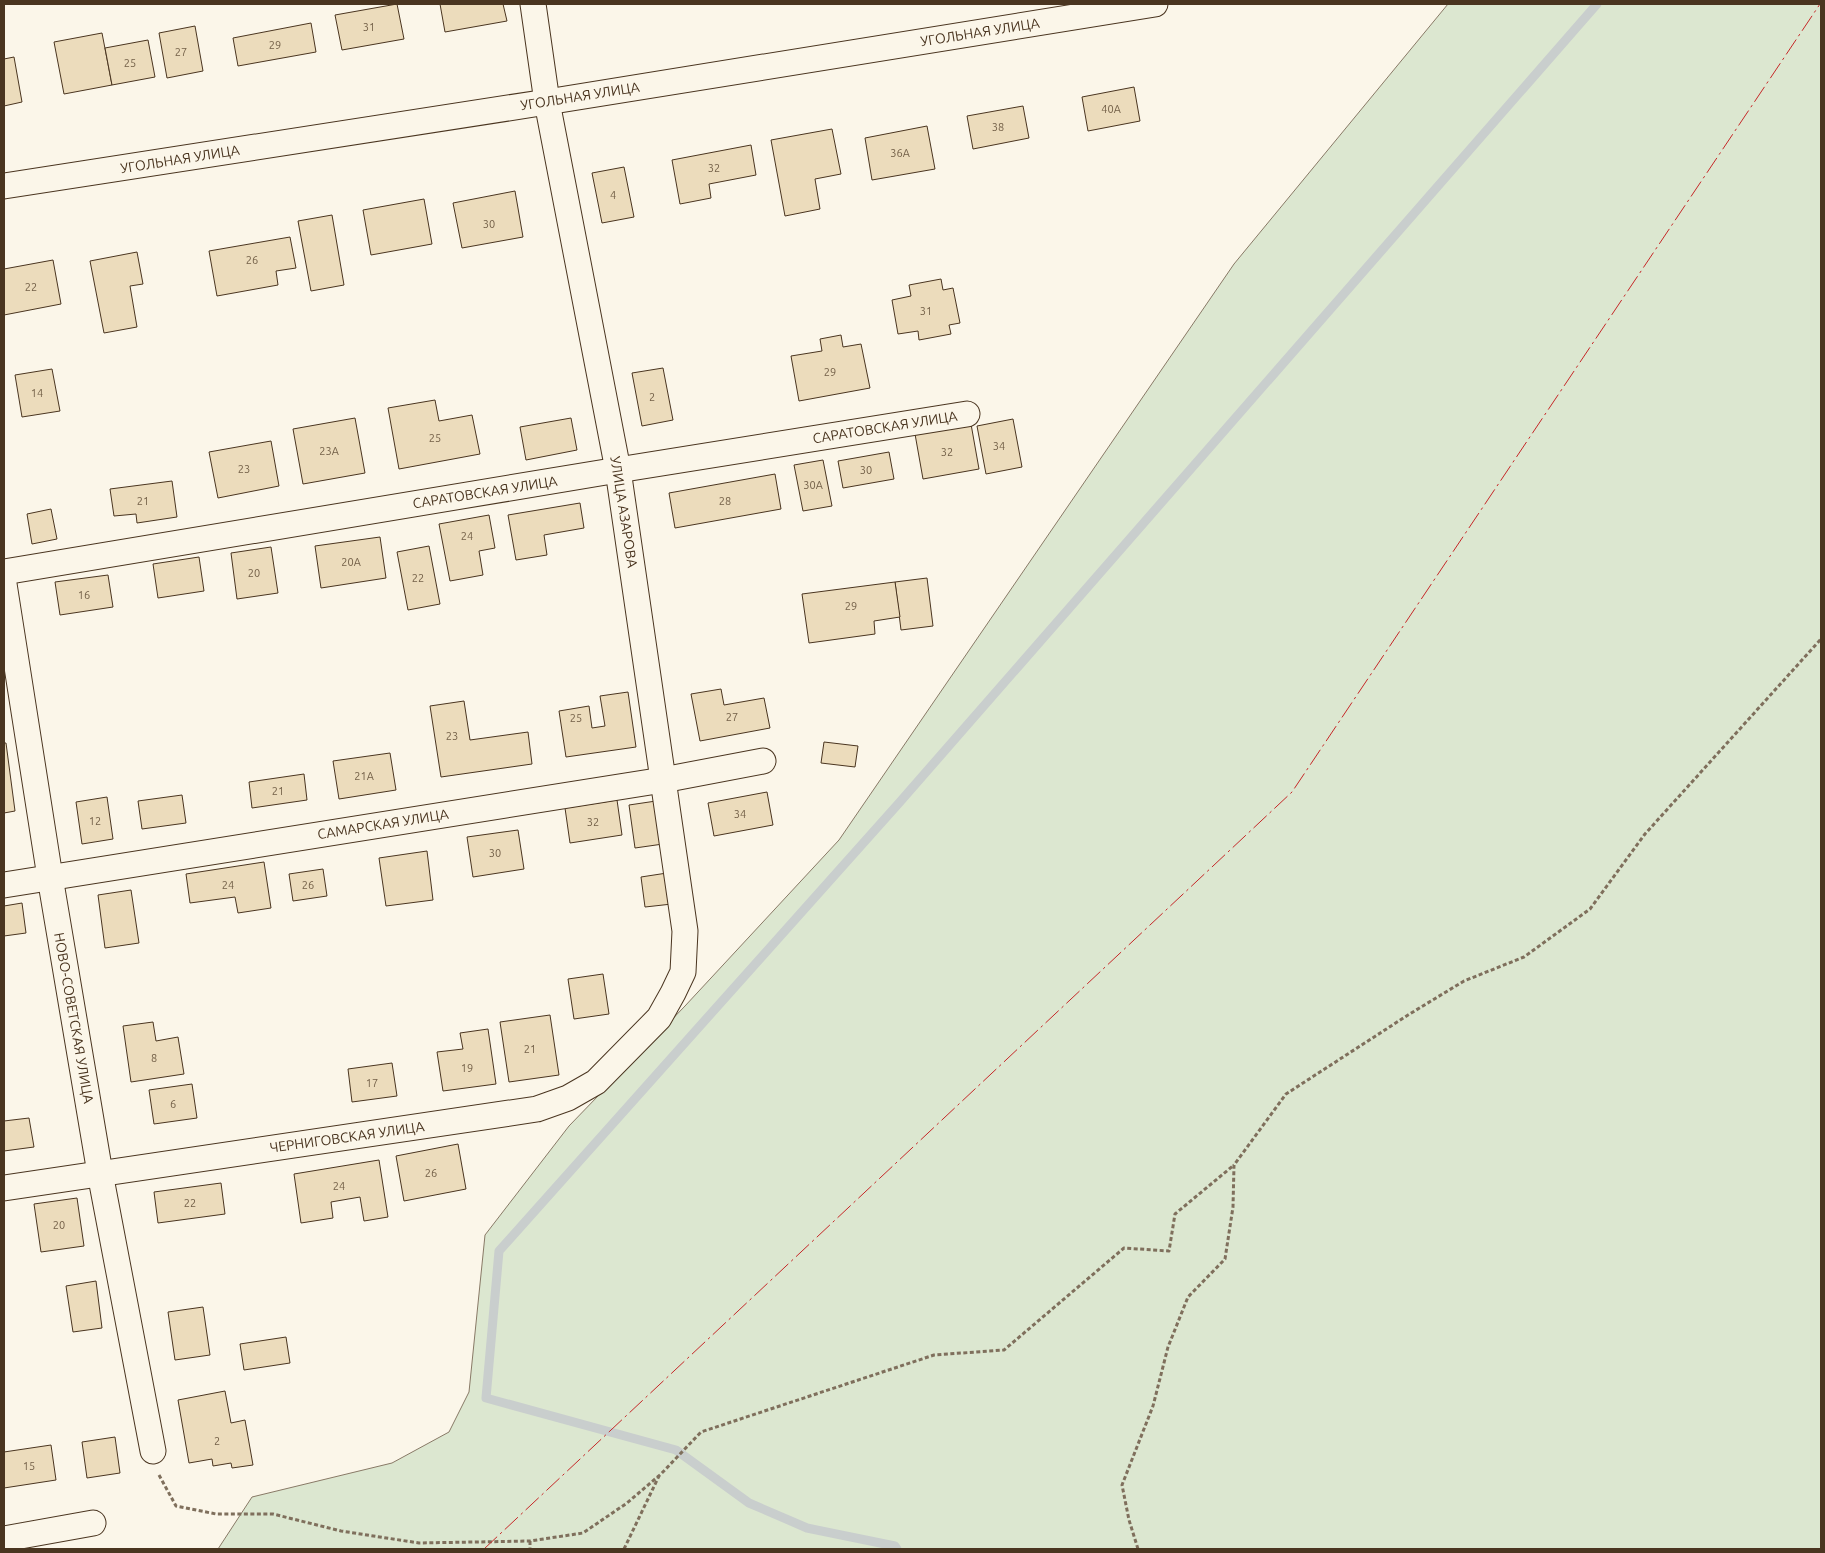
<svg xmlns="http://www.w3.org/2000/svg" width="1825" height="1553" font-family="Ubuntu,sans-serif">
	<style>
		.green { fill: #dce7d0; stroke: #887966 }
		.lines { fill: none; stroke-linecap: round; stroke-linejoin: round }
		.stream { stroke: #c9cecd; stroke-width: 9 }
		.building { fill: #ecdcbc; stroke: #4a3520 }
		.minor-casing { stroke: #4a3520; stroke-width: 27 }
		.path { stroke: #7f6f5c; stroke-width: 3; stroke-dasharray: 4 2.5; stroke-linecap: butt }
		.minor { stroke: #fbf6e9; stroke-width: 25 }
		.power { stroke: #c62828; stroke-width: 1; stroke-dasharray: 18 4 2.5 4; stroke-linecap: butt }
		.labels { text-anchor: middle; stroke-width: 4; stroke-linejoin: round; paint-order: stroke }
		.number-label { font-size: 11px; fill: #725f47 }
		.street-label { font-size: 14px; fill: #4a3520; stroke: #fbf6e9 }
	</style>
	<rect width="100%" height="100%" fill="#fbf6e9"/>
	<polygon class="green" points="1448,4 1821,4 1821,1549 218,1549 252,1497 392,1463 449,1432 469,1392 485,1235 569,1126 685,1006 839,840 1234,264"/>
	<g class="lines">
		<polyline class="stream" points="897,1549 895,1546 807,1528 749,1503 676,1450 486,1398 499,1251 899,803 1597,4"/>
	</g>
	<g class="building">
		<polygon points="397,4 404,39 342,50 335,15"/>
		<polygon points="440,4 503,4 507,21 445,32"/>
		<polygon points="311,23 316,52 238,66 233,38"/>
		<polygon points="195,26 203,71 167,78 159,33"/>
		<polygon points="102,33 112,85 64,94 54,42"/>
		<polygon points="148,40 155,77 112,85 105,48"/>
		<polygon points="14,57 22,102 4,106 4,59"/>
		<polygon points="1134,87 1140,121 1088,131 1082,97"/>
		<polygon points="1023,106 1029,138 973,149 967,116"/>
		<polygon points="927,126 935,169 872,180 865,138"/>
		<polygon points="832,129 841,174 815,179 820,209 785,216 771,140"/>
		<polygon points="751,145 756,175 709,184 711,198 680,204 672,160"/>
		<polygon points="624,167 634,217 602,223 592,173"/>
		<polygon points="515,191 523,237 462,248 453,203"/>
		<polygon points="424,199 432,244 371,255 363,210"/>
		<polygon points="332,215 344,285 311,291 298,221"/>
		<polygon points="290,237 296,268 276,271 278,285 217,296 209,251"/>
		<polygon points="137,252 143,284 130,286 137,327 104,333 90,261"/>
		<polygon points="53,260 61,304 4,315 4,269"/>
		<polygon points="941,279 943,290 953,288 960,323 949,325 951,334 919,340 918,331 898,334 892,300 911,296 909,285"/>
		<polygon points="841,335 843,347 861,344 870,388 799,401 791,356 822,351 820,339"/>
		<polygon points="663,368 673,420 642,426 632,373"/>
		<polygon points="52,369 60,411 22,417 15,375"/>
		<polygon points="435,400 439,421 472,415 480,454 399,469 388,408"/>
		<polygon points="355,418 365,473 303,484 293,429"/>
		<polygon points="571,418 577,450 526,460 520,427"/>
		<polygon points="1013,419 1022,467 986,474 977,426"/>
		<polygon points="971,424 979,469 923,479 915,434"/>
		<polygon points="271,441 279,486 218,498 209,452"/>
		<polygon points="889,452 894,479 843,488 838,461"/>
		<polygon points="823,460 832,506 803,511 794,465"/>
		<polygon points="775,474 781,509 675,528 669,493"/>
		<polygon points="172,481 177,517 137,523 136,514 114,516 110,489"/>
		<polygon points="580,503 584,528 544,535 547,555 516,560 508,515"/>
		<polygon points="51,509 57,539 32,544 27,514"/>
		<polygon points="489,515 495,548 479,551 483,575 450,581 439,524"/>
		<polygon points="380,537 386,578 321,588 315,546"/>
		<polygon points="429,546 440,604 408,610 397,552"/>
		<polygon points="271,547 278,593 237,599 231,553"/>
		<polygon points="199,557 204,591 158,598 153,564"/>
		<polygon points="108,575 113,607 60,615 55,582"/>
		<polygon points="927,578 933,626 901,630 895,582"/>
		<polygon points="895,582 900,617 874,621 875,634 809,643 802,594"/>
		<polygon points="721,689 724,705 764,698 770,728 700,741 691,694"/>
		<polygon points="628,692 636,747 566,757 559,711 589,706 592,728 605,726 600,696"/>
		<polygon points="464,701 470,740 528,732 532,764 441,777 430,706"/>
		<polygon points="824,742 858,746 855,767 821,763"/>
		<polygon points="4,743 6,743 15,811 4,813"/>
		<polygon points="390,753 396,790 339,799 333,761"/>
		<polygon points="304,774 307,800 252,808 249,782"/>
		<polygon points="767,792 773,825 714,836 708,803"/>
		<polygon points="182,795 186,823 142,829 138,801"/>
		<polygon points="107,797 113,839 82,844 76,802"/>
		<polygon points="617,800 622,835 570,843 565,808"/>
		<polygon points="656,801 663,844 635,848 629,805"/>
		<polygon points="518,830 524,869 473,877 467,837"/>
		<polygon points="427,851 433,900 386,906 379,858"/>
		<polygon points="264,862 271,908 238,913 235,897 190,903 186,874"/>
		<polygon points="323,869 327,896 293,901 289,874"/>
		<polygon points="667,873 672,904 645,907 641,877"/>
		<polygon points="131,890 139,943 105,948 98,895"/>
		<polygon points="22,903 26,933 4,936 4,906"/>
		<polygon points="603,974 609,1014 574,1019 568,979"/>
		<polygon points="550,1015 559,1075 509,1082 500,1022"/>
		<polygon points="153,1022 156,1041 178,1037 184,1074 131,1082 123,1026"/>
		<polygon points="488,1029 496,1084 443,1091 437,1052 463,1049 460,1033"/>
		<polygon points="392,1063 397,1096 352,1102 348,1069"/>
		<polygon points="192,1084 197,1118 154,1124 149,1090"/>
		<polygon points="29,1118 34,1147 4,1151 4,1121"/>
		<polygon points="458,1144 466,1189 404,1201 396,1156"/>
		<polygon points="379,1160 388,1217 364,1221 360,1197 331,1202 333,1218 301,1223 294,1174"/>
		<polygon points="221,1183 225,1214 158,1223 154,1192"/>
		<polygon points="77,1198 84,1246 41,1252 34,1204"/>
		<polygon points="96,1281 102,1328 73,1332 66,1286"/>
		<polygon points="203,1307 210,1355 175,1360 168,1312"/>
		<polygon points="286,1337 290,1363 244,1370 240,1344"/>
		<polygon points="225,1391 231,1423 245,1420 253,1465 232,1468 231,1463 213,1466 212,1459 189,1463 178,1400"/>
		<polygon points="115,1437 120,1473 87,1478 82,1442"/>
		<polygon points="51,1445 56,1480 4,1488 4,1452"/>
	</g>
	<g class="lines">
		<g class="minor-casing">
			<g id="minor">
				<polyline points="4,186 547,102 1155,4"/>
				<polyline points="4,572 618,470 967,414"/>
				<polyline points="4,584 50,877 100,1173 153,1451"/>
				<polyline points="4,885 663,780 763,761"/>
				<polyline points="4,1188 537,1109 568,1098 596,1082 659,1018 673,993 683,972 685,931 618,470 547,102 533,4"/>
				<polyline points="4,1539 93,1523"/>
			</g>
		</g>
		<g class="path">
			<polyline points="159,1475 176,1506 216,1514 273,1514 341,1531 419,1543 530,1541 583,1533 627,1503 661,1474 701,1432 934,1355 1004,1350 1124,1248 1169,1251 1175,1214 1234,1165"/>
			<polyline points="530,1541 530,1549"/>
			<polyline points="624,1549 659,1476"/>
			<polyline points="1138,1549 1129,1520 1122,1485 1153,1406 1168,1347 1188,1297 1225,1259 1233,1207 1234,1165 1286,1094 1408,1015 1464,981 1524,957 1590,909 1645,834 1821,639"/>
		</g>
		<use href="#minor" class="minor"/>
		<polyline class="power" points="484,1549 1292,792 1820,4"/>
	</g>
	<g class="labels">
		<g class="number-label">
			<text x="369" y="31">31</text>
			<text x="275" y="49">29</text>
			<text x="181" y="56">27</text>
			<text x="130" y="67">25</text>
			<text x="1111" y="113">40А</text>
			<text x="998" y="131">38</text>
			<text x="900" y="157">36А</text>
			<text x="714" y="172">32</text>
			<text x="613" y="199">4</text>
			<text x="489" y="228">30</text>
			<text x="252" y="264">26</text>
			<text x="31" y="291">22</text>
			<text x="926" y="315">31</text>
			<text x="830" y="376">29</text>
			<text x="37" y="397">14</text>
			<text x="652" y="401">2</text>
			<text x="435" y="442">25</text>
			<text x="999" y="450">34</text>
			<text x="329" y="455">23А</text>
			<text x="947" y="456">32</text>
			<text x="244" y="473">23</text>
			<text x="866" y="474">30</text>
			<text x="813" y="489">30А</text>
			<text x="143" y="505">21</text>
			<text x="725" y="505">28</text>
			<text x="467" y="540">24</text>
			<text x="351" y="566">20А</text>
			<text x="254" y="577">20</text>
			<text x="418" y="582">22</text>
			<text x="84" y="599">16</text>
			<text x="851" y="610">29</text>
			<text x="732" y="721">27</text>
			<text x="576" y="722">25</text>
			<text x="452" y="740">23</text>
			<text x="364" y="780">21А</text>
			<text x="278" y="795">21</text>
			<text x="740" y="818">34</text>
			<text x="95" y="825">12</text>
			<text x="593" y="826">32</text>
			<text x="495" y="857">30</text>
			<text x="228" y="889">24</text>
			<text x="308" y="889">26</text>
			<text x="530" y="1053">21</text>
			<text x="154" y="1062">8</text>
			<text x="467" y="1072">19</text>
			<text x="372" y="1087">17</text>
			<text x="173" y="1108">6</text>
			<text x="431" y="1177">26</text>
			<text x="339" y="1190">24</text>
			<text x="190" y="1207">22</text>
			<text x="59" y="1229">20</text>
			<text x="217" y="1445">2</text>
			<text x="29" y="1470">15</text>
		</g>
		<g class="street-label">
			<text transform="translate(980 32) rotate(-9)" y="5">УГОЛЬНАЯ УЛИЦА</text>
			<text transform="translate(580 96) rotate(-9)" y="5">УГОЛЬНАЯ УЛИЦА</text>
			<text transform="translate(180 159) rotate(-9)" y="5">УГОЛЬНАЯ УЛИЦА</text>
			<text transform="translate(885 427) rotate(-9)" y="5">САРАТОВСКАЯ УЛИЦА</text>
			<text transform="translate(485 492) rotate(-9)" y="5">САРАТОВСКАЯ УЛИЦА</text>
			<text transform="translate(624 512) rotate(81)" y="5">УЛИЦА АЗАРОВА</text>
			<text transform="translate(383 824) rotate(-9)" y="5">САМАРСКАЯ УЛИЦА</text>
			<text transform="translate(74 1018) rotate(80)" y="5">НОВО-СОВЕТСКАЯ УЛИЦА</text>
			<text transform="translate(347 1137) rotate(-8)" y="5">ЧЕРНИГОВСКАЯ УЛИЦА</text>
		</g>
	</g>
	<rect width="1825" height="1553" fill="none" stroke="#4a3520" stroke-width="10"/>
</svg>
